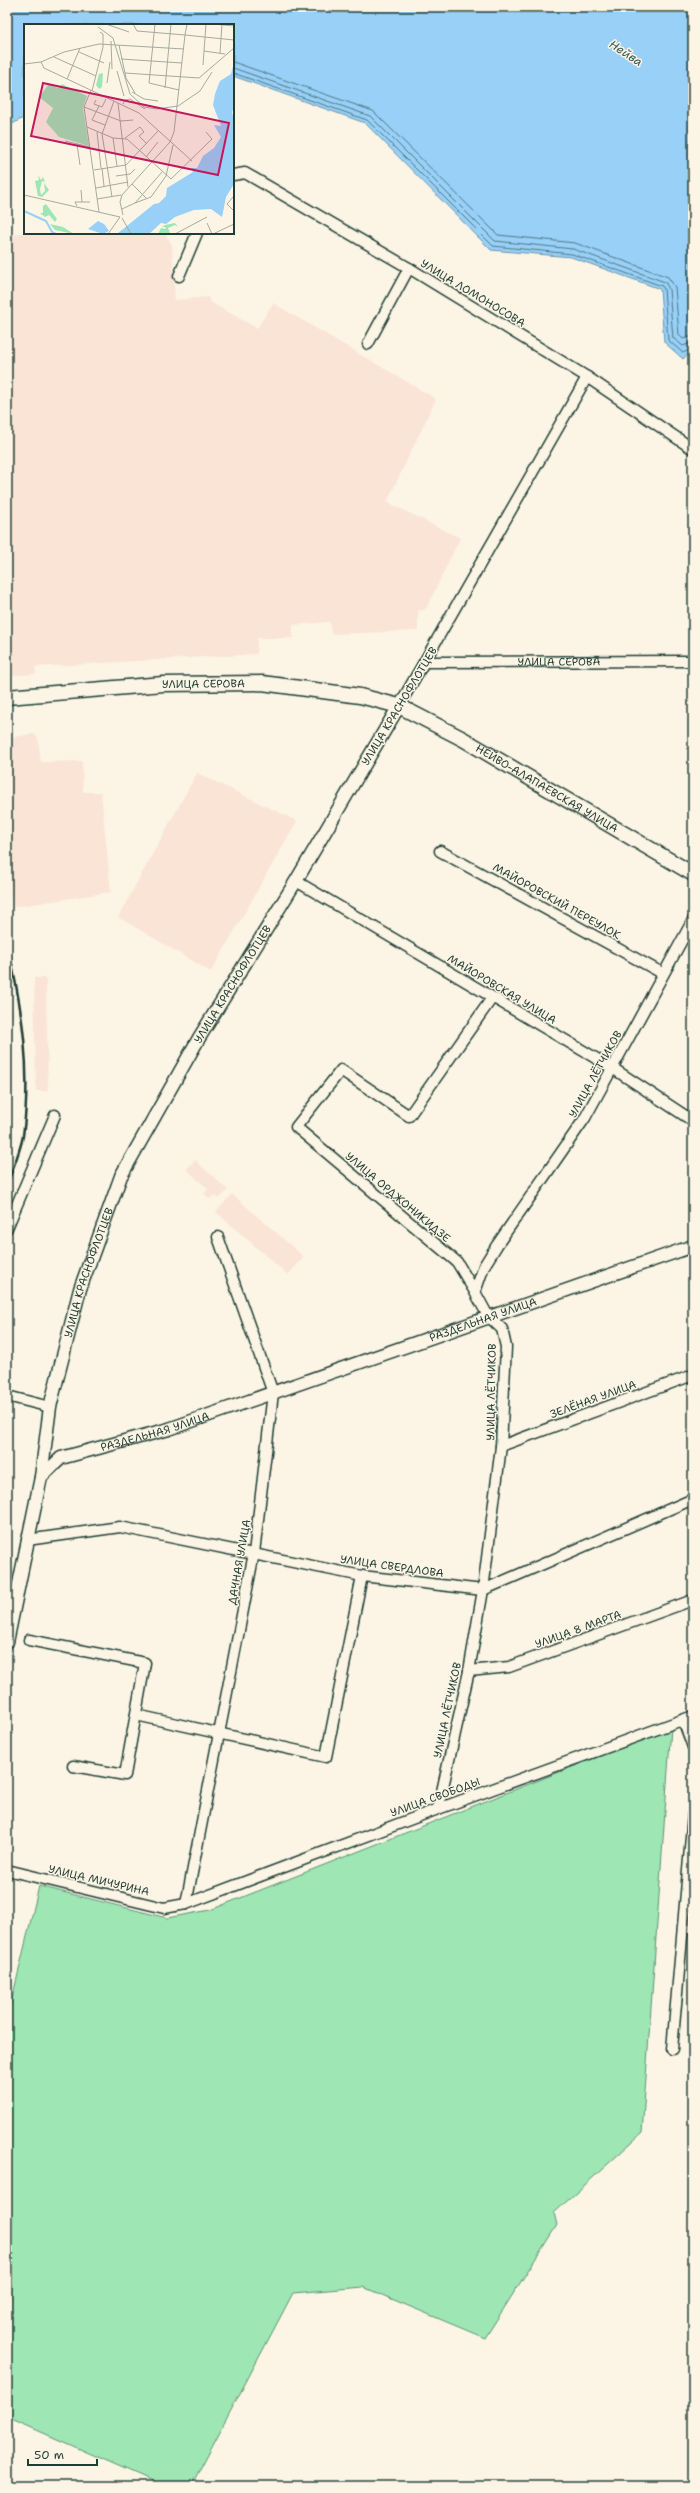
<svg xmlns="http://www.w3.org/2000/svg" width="700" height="2493" font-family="'Shantell Sans',sans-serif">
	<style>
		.built { fill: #fae4d6 }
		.green { fill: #9ee6b4; stroke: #5e9274 }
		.water { fill: #98d0f8; stroke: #6895aa }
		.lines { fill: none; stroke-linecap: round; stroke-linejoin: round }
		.shore { stroke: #4f7882; stroke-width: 1 }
		.minor-casing { stroke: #1f3d34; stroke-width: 13 }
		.tertiary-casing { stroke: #1f3d34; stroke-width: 15 }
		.secondary-casing { stroke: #1f3d34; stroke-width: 17 }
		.minor { stroke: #fcf5e5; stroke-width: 10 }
		.tertiary { stroke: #fcf5e5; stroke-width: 12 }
		.secondary { stroke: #fcf5e5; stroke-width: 14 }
		.rail { stroke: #1f3d34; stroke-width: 2.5 }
		.labels { text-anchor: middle; stroke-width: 3; stroke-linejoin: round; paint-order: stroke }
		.street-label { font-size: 11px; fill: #1f3d34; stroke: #fcf5e5 }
		.water-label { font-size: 12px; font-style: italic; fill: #375a5b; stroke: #fcf5e5 }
		.inset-river { fill: none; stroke: #98d0f8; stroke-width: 2 }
		.inset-road { fill: none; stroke: #a4ab9e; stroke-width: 1 }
		.view { fill: #c2185b; fill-opacity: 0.15; stroke: #c2185b; stroke-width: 2 }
		.inset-edge { fill: none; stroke: #1f3d34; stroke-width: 2 }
	</style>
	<rect width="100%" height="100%" fill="#fcf5e5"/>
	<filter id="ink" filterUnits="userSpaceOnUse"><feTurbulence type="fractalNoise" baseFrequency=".025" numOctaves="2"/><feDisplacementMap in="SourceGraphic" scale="8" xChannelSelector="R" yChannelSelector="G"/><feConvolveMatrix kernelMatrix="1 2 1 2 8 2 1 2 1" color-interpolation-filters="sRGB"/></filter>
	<g filter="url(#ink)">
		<g class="built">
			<polygon points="25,232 165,233 172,245 175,300 208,297 210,302 257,328 273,303 436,399 387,502 460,538 426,609 418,611 418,631 331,634 330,622 293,625 293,638 257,638 257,654 35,667 36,674 7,676 7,237"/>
			<polygon points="7,730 12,737 34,734 38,738 41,762 82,761 83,792 101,792 111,892 13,907 7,874"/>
			<polygon points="197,773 297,821 211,972 118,917"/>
			<polygon points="34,978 46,978 48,1091 36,1091"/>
			<polygon points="7,994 9,994 14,1016 7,1017"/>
			<polygon points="195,1160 228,1190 219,1199 215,1195 210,1199 204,1194 208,1189 186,1169"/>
			<polygon points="232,1194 304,1257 288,1275 216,1212"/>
			<polygon points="7,2272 12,2287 7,2318"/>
		</g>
		<polygon class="green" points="671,1728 642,2133 554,2213 557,2225 485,2338 363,2287 293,2293 191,2486 164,2486 7,2417 7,2318 12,2287 7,2272 7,2020 39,1886 167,1918 210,1910"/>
		<polygon class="water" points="7,7 693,7 693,350 683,359 664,342 660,289 571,257 491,250 365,123 233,76 233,25 25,25 25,117 7,127"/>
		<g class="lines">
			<g class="shore">
				<polyline points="233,62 373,111 498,235 575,243 668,277 675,287 679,335 683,339 693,336"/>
				<polyline points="233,68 370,116 495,241 573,249 665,282 669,289 673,338 683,346 693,342"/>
				<polyline points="233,73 367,120 493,246 572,254 662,286 664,289 668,340 683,353 693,348"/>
			</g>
			<g class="minor-casing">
				<g id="minor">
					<polyline points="233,175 245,173 409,268 587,377 693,449"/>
					<polyline points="179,276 197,233"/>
					<polyline points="368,344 409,268"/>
					<path id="s1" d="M426 662 693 661"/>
					<polyline points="399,706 587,377"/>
					<polyline points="440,851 662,973"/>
					<polyline points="296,881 614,1069 693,1121"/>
					<polyline points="7,1228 55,1115"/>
					<polyline points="475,1292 457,1262 296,1127 341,1070 409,1116 492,998"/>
					<polyline points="7,1396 50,1407"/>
					<polyline points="501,1446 693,1375"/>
					<polyline points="27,1540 120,1527 362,1576 483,1590 693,1499"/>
					<polyline points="29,1640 145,1663 125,1775 73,1766"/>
					<polyline points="469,1671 509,1667 693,1600"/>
					<polyline points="136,1715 326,1757 362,1576"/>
					<polyline points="683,1720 693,1747"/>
					<polyline points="438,1809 469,1671 483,1590 501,1446 506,1347 502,1329 488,1316 475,1292 484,1266 497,1245 585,1118 693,920"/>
					<polyline points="7,1870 164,1908 186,1904 438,1809 693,1716"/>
					<polyline points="186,1904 254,1553 273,1393 218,1237"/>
					<polyline points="672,2049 693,1814"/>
				</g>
			</g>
			<g class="tertiary-casing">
				<g id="tertiary">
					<path id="s2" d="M41 1477 61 1458 169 1429 693 1246"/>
					<path id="s3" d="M7 1642 41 1477 50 1407 80 1289 121 1176 199 1038 296 881 399 706"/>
				</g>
			</g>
			<g class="secondary-casing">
				<g id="secondary">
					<path id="s4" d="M7 697 163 684 262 683 360 696 399 706 463 739 693 874"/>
				</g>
			</g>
			<use href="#minor" class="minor"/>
			<use href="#tertiary" class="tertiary"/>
			<use href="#secondary" class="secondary"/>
			<path class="rail" d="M7 942C22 1007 32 1070 23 1136 20 1152 12 1170 7 1185"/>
		</g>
	</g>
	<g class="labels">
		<g class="street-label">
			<text transform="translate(473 293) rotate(31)" y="4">УЛИЦА ЛОМОНОСОВА</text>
			<text dy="4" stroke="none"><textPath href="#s1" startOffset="133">УЛИЦА СЕРОВА</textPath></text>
			<text dy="4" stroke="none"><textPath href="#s4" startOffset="197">УЛИЦА СЕРОВА</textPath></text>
			<text transform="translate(399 706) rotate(-59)" y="4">УЛИЦА КРАСНОФЛОТЦЕВ</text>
			<text dy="4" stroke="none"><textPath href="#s4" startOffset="564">НЕЙВО-АЛАПАЕВСКАЯ УЛИЦА</textPath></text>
			<text transform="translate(557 901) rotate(29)" y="4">МАЙОРОВСКИЙ ПЕРЕУЛОК</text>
			<text dy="4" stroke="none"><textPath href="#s3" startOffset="703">УЛИЦА КРАСНОФЛОТЦЕВ</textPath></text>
			<text transform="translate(502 989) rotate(31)" y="4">МАЙОРОВСКАЯ УЛИЦА</text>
			<text transform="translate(595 1074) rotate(-61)" y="4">УЛИЦА ЛЁТЧИКОВ</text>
			<text transform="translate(398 1197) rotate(40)" y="4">УЛИЦА ОРДЖОНИКИДЗЕ</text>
			<text dy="4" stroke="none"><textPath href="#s3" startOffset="379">УЛИЦА КРАСНОФЛОТЦЕВ</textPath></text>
			<text dy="4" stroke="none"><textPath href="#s2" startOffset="472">РАЗДЕЛЬНАЯ УЛИЦА</textPath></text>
			<text transform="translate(491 1392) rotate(-89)" y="4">УЛИЦА ЛЁТЧИКОВ</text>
			<text transform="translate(593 1399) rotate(-20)" y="4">ЗЕЛЁНАЯ УЛИЦА</text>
			<text dy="4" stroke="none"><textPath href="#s2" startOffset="125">РАЗДЕЛЬНАЯ УЛИЦА</textPath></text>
			<text transform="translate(239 1562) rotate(-80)" y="4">ДАЧНАЯ УЛИЦА</text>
			<text transform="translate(392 1566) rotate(8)" y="4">УЛИЦА СВЕРДЛОВА</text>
			<text transform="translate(578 1629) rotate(-20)" y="4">УЛИЦА 8 МАРТА</text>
			<text transform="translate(447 1710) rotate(-78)" y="4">УЛИЦА ЛЁТЧИКОВ</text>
			<text transform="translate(435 1797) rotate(-20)" y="4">УЛИЦА СВОБОДЫ</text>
			<text transform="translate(99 1880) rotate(13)" y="4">УЛИЦА МИЧУРИНА</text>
		</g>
		<g class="water-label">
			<text transform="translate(626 53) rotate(33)" y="4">Нейва</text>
		</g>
	</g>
	<g transform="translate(24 24)">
		<rect width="210" height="210" fill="#fcf5e5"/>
		<path d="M79 49 78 63 75 65 72 61 75 50ZM25 60 34 64 38 60 63 72 59 84 65 122 35 113 22 98 29 84 15 73ZM14 151 17 156 19 153 21 158 18 157 16 165 17 171 21 167 20 159 25 166 18 173 14 172 11 157 15 156ZM22 180 33 195 31 198 25 191 21 193 16 189H19V182ZM151 199 154 203 151 201 144 204 146 209 134 210 137 204 141 205 142 203H138L141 201ZM26 200 39 203 50 210 31 206Z" fill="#9ee6b4"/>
		<path d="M210 38V84L208 88 210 95V160L202 173 198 193 187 185 170 186 151 193 142 200 137 199 125 210H93L130 180 135 179 142 172 143 164 169 148 167 144H173L179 132 190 124 197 113 190 101 197 102 189 81 191 70 196 57 207 50ZM74 197 80 200 85 207 79 210 64 205Z" fill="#98d0f8"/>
		<path class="inset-river" d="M0 187 22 197 28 208 32 210"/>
		<path class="inset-road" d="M82 0 105 8M109 0 113 7 161 11 163 0M131 0 125 59 155 66M189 0 210 2M74 3 89 14 106 70 120 83 133 85 154 82 176 67 188 48M87 17 88 45M95 21 102 54 111 69M180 27 201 30M55 28 80 39M196 29 198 0M30 33 72 52M97 35 158 39M17 38 20 44 115 89 168 137M0 40 17 38 40 28 75 20 160 25M179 41 182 0M93 47 100 72M101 49 175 54 210 24M43 55 56 24M83 59 86 38M141 64 147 0M67 66 60 83 75 188M68 67 79 23V10L76 8M108 68 120 75 134 77M72 76 70 80 78 83 82 75M94 79 104 163M99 80 101 76 106 75 121 85M75 82 68 96 81 101M60 83 97 97 109 96M63 103 89 114 103 115 147 155 188 115 182 108M73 108 77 144M89 114 93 142M101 114 116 103 120 108 115 112 123 120M41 117 66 123M53 120 56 141M122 133 134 118M78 144 80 162M70 146 102 141 134 107M92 152 106 150 111 145M108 160 123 175M72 164 104 158M57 166 58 178M0 171 96 193M88 173 78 110 90 77M209 173 203 180 210 187M73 175 97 171M111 179 127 173 142 152 149 121M53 182 51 178H66M98 185 111 179 138 148M99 191 96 178 98 171 146 118 150 108 161 11 210 16M98 194 107 210M183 199 188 210M84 210 96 193M151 210 183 193M189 210 210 200"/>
		<path class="view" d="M19 59 205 99 194 151 7 112Z"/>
		<rect width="210" height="210" class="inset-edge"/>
	</g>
	<rect width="700" height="2493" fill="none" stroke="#fcf5e5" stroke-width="24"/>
	<rect x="12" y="12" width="676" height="2469" fill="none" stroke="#1f3d34" stroke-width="1.5" filter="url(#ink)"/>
	<path d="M28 2459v6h69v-6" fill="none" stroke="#1f3d34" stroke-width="2"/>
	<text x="34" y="2459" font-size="12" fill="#1f3d34" stroke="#fcf5e5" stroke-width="3" paint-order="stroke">50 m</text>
</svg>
